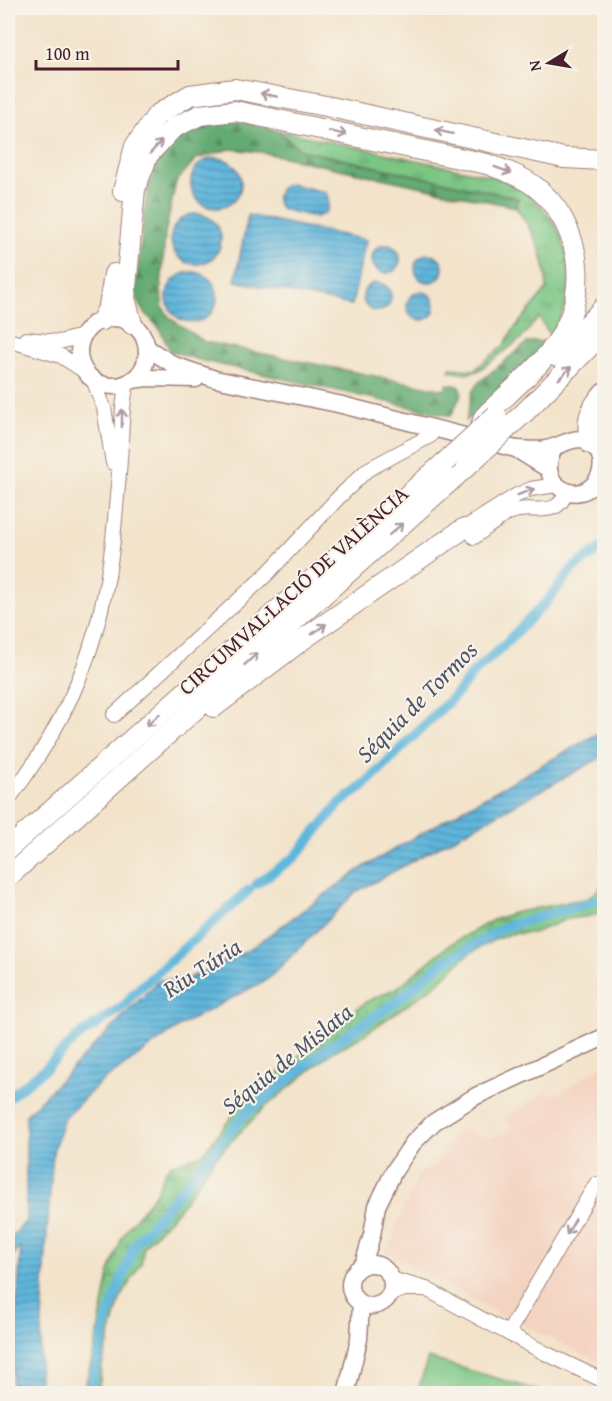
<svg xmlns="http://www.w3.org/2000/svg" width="612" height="1401" font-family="'Gentium Book Plus',serif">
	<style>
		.built { fill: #f4d3c1 }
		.grass { fill: url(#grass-tufts); stroke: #627258; stroke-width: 1.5 }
		.forest { fill: url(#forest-firs); stroke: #57654e; stroke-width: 1.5 }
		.wetland { fill: url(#wetland-marsh); stroke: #627258; stroke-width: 1.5 }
		.garden { fill: #7bc684; stroke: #627258; stroke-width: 1.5 }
		.water { fill: url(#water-rules); stroke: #546a84; stroke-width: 1.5 }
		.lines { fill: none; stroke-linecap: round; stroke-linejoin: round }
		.canal { stroke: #5fb6dc; stroke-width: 10 }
		.minor-casing { stroke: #9e817a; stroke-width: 16 }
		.major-casing { stroke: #9e817a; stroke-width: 19 }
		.highway-casing { stroke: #9e817a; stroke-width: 22 }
		.minor { stroke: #fff; stroke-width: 14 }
		.major { stroke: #fff; stroke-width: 16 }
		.highway { stroke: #fff; stroke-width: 20 }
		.highway-bridge-casing { stroke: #9e817a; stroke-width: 22; stroke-linecap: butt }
		.highway-bridge { stroke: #fff; stroke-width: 20 }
		.oneway { stroke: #ae9aa0 }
		.labels { text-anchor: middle; stroke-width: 4.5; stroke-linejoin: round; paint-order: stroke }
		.street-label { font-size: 22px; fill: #4a1f2b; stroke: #f7f3e8 }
		.water-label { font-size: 24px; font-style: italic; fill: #515469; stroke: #f7f3e8 }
	</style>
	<defs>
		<pattern id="grass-tufts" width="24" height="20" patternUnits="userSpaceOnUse" patternTransform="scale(1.5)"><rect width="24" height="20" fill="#7bc684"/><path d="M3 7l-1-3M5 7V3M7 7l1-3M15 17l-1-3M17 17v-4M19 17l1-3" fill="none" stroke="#67a06c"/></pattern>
		<pattern id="forest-firs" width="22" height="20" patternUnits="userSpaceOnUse" patternTransform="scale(1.5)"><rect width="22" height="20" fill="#64ab72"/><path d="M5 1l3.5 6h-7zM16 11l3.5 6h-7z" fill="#548b5e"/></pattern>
		<pattern id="wetland-marsh" width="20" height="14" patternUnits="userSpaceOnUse" patternTransform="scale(1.5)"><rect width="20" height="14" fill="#7bc684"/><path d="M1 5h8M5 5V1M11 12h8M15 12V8" fill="none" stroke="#67a06c"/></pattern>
		<pattern id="water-rules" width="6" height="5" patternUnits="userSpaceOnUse" patternTransform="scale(1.5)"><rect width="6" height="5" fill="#5fb6dc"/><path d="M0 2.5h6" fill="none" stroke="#5093b3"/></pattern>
	</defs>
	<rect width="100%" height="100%" fill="#f7f3e8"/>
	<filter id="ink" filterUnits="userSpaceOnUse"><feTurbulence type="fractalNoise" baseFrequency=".0167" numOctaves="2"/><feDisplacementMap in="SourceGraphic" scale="12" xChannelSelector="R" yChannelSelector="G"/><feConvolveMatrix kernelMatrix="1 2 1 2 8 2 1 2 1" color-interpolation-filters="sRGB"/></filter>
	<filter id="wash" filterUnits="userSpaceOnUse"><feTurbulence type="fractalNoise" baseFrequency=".008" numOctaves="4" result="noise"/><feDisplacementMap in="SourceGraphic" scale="24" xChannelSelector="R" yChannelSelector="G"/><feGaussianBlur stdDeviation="1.35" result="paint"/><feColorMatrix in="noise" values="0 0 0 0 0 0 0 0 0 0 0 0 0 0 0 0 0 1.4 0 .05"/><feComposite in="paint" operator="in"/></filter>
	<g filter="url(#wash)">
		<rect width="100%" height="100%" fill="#f3e3ca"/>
		<g class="built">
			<polygon points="604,1064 604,1177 594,1173 585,1195 514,1313 508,1316 500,1315 404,1261 385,1254 389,1243 396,1240 393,1233 418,1174 434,1166 458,1129 487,1138 504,1134 512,1129 505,1118 548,1091 551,1095 558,1094"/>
			<polygon points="592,1197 604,1201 604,1364 521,1324"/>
		</g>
		<path class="grass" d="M277 130 491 176C546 193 577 241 567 298 565 311 556 325 551 337L539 317 521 339 478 371 465 374 449 371 450 368 474 370 504 345 514 329 547 289C545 252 536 237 516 207L518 198 300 150Z"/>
		<g class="forest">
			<path d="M221 122H245L277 130 300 150 518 198 516 207 260 152 230 149 196 159 176 182 165 234 161 290 163 308 170 318 205 342 445 390 447 384 459 386 462 393 451 416 199 360 170 351 159 328 141 308 135 293C138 270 140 247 143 224 149 169 158 131 221 122Z"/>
			<path d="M535 341 545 342C524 372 495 398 466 421L472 392 478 383 527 343Z"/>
		</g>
		<polygon class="wetland" points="604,885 604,912 591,916 568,919 533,933 510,934 494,940 470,953 434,986 412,1002 359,1038 334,1051 263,1109 217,1156 178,1210 146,1244 143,1250 142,1261 120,1300 102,1365 98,1393 83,1393 94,1352 110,1269 121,1240 129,1226 155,1194 165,1172 171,1165 202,1154 246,1099 366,1002 398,987 449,945 493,920 513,913 588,898"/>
		<polygon class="garden" points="428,1358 547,1393 417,1393"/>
		<g class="water">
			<circle cx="216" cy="183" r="25"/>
			<path d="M290 184 325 192C332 203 329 215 315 217L281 209C273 199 277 186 290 184Z"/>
			<circle cx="196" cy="239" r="25"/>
			<polygon points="248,215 366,240 352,305 235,281"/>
			<circle cx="386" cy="259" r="14"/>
			<circle cx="429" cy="268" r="14"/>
			<circle cx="192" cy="297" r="25"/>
			<circle cx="377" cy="297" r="14"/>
			<circle cx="421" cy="306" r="14"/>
			<polygon points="604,730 604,756 356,892 268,979 183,1024 100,1083 64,1118 53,1152 47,1232 38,1393 11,1393 21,1246 8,1261 8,1241 26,1221 26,1115 159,980 187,979 247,951 359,870 462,810"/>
		</g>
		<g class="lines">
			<g class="canal">
				<polyline points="256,884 295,857 340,803 363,786 458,692 474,672 500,649 547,601 573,568 604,546"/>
				<polyline points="8,1098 46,1068 76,1038 126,1004 133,994 249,890"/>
				<polyline points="89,1394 108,1317 135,1244 246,1113 328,1048 396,1002 441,964 505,927 604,898"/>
			</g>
		</g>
	</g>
	<g filter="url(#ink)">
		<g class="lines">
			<g class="minor-casing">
				<g id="minor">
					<polyline points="26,339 59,342 83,336"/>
					<polyline points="8,340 61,356 86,372"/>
					<polyline points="93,379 104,408 113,463"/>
					<polyline points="463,529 517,495 531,489 556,485"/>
					<path d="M474 537C485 529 497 519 509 513 531 502 556 522 567 491"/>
					<polyline points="114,715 268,573 337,499 367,470 430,436 434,428"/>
					<path d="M8 800C75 712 106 630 115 519 117 494 120 468 121 442 122 422 122 403 127 384"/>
					<polyline points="426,1289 545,1353 604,1381"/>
					<polyline points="390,1294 405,1289 426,1289 391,1279"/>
					<polyline points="508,1333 596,1184 604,1187"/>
				</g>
			</g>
			<g class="major-casing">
				<g id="major">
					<circle cx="113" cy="352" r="34"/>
					<polyline points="147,348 174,365 215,379 338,404 516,449 548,469"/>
					<polyline points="132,380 147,378 196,379"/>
					<path d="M518 449C527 449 537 451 546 449 565 446 580 428 597 450 612 472 588 502 564 490 546 481 545 461 556 446"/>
					<circle cx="371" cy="1285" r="21"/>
					<polyline points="363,1265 372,1235 377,1206 394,1171 413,1143 434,1122 476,1096 604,1037"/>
					<polyline points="346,1394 359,1339 361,1304"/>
				</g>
			</g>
			<g class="highway-casing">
				<g id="highway">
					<polyline points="123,191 135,146 157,115 190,95 235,89 326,106 564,158 604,160"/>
					<polyline points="102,320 109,306 114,274"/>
					<path d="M132 324 125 298 135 189 148 155 173 128 200 115 235 111 487 164C503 170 519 175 533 185 580 220 591 288 560 337 543 365 508 393 484 417L481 427"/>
					<polyline points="557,357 604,307"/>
					<polyline points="525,412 604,332"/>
					<path d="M591 444C585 422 589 409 604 393"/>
					<polyline points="214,707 302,640 463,529"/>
					<polyline points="8,849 445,462"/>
					<polyline points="8,877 466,467"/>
				</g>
			</g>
			<use href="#minor" class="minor"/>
			<use href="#major" class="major"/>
			<use href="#highway" class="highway"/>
			<g class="highway-bridge-casing">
				<g id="highway-bridge">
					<polyline points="445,462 496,415"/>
					<polyline points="466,467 525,412"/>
				</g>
			</g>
			<use href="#highway-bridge" class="highway-bridge"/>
		</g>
		<defs><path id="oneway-shaft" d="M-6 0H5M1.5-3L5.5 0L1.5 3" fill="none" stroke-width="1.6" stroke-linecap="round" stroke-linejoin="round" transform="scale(1.5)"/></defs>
		<g class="oneway">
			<use href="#oneway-shaft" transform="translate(269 95) rotate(-169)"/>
			<use href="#oneway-shaft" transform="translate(444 132) rotate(-168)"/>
			<use href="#oneway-shaft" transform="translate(338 133) rotate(12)"/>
			<use href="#oneway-shaft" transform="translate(156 147) rotate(-48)"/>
			<use href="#oneway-shaft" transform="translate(503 170) rotate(20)"/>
			<use href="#oneway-shaft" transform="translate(565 373) rotate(-45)"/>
			<use href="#oneway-shaft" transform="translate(122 418) rotate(-89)"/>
			<use href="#oneway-shaft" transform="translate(526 492) rotate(-20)"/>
			<use href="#oneway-shaft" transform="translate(396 529) rotate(-41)"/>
			<use href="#oneway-shaft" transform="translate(319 629) rotate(-35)"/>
			<use href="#oneway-shaft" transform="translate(251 659) rotate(-42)"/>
			<use href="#oneway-shaft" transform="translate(153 720) rotate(138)"/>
			<use href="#oneway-shaft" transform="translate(571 1227) rotate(120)"/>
		</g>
	</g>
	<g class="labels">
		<g class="street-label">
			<text transform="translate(293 590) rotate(-42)" y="8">CIRCUMVAL·LACIÓ DE VALÈNCIA</text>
		</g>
		<g class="water-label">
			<text transform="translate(417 702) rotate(-45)" y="8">Séquia de Tormos</text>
			<text transform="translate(202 968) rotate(-33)" y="8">Riu Túria</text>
			<text transform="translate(287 1059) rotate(-39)" y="8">Séquia de Mislata</text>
		</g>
	</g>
	<rect width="612" height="1401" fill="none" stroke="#f7f3e8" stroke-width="30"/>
	<g transform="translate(549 63) rotate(259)" stroke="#f7f3e8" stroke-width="4.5" paint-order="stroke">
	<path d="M0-4.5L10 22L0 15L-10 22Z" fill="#4a1f2b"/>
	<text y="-9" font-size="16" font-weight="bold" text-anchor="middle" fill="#4a1f2b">N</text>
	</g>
	<path d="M36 60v9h142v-9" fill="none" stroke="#4a1f2b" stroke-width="3"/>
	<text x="45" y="60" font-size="18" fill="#4a1f2b" stroke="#f7f3e8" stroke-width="4.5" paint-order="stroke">100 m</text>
</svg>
